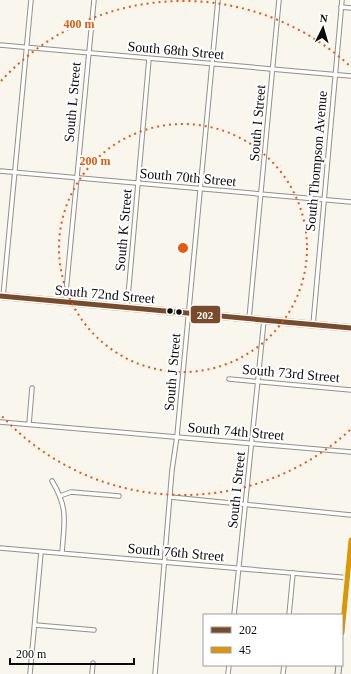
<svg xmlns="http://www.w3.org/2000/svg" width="351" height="674" font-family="'Times New Roman',serif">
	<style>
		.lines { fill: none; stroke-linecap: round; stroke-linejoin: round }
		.street-casing { stroke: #92908d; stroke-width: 5.5 }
		.secondary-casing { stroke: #888783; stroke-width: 7 }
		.primary-casing { stroke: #7f7e7a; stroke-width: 8 }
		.street { stroke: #fefefc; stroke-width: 3.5 }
		.secondary { stroke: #f3f1e8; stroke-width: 5 }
		.primary { stroke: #e9e4d9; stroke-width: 6 }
		.bus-1-casing { stroke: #fff; stroke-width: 8 }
		.bus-2-casing { stroke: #fff; stroke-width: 8 }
		.bus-1 { stroke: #7a4b2a; stroke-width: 5 }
		.bus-2 { stroke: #df9601; stroke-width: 5 }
		.ring { fill: none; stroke: #e8590c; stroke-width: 2; stroke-dasharray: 2 4 }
		.bus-dot { fill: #0a0a0a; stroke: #fff; stroke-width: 1.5 }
		.labels { text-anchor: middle; stroke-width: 4; stroke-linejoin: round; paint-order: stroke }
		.street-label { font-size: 14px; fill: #0a0a0a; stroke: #fff }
		.centre { fill: #e8590c; stroke: #fff; stroke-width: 2 }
		.ring-label { font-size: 12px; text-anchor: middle; font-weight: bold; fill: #e8590c; stroke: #fff; stroke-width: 4; stroke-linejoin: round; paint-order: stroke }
		.line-badge { stroke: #fff; stroke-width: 1.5 }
		.badge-label { font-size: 11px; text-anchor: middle; font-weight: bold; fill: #fff }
	</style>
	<rect width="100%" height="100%" fill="#f9f6ee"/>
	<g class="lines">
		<g class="street-casing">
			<g id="street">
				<polyline points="341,7 351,8"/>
				<polyline points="0,45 351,76"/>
				<polyline points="0,171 351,202"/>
				<polyline points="3,297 31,0"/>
				<polyline points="65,302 94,0"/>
				<polyline points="127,308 149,59"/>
				<polyline points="249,319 279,0"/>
				<polyline points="313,325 342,0"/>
				<polyline points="229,379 351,390"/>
				<polyline points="0,422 351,452"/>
				<polyline points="29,424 32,388"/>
				<path d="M52 481C69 509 64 522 62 553"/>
				<polyline points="60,496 71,492 119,496"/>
				<polyline points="170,497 351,515"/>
				<polyline points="0,548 351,578"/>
				<polyline points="234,615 264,320"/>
				<polyline points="289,615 293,573"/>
				<polyline points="35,625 94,630"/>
				<polyline points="30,674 41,552"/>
				<polyline points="92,674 93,663"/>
				<polyline points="155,674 172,470 177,436 218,0"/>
				<polyline points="228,674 229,665"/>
				<polyline points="283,674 284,665"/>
			</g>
		</g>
		<g class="secondary-casing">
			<g id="secondary">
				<polyline points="342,633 351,540"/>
				<polyline points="338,674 339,665"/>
			</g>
		</g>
		<g class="primary-casing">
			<polyline id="primary" points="0,296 351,328"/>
		</g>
		<use href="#street" class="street"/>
		<use href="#secondary" class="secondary"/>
		<use href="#primary" class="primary"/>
		<g class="bus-1-casing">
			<polyline id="bus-1" points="0,296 351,328"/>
		</g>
		<g class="bus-2-casing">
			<polyline id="bus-2" points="342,633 351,540"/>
		</g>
		<use href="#bus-1" class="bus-1"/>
		<use href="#bus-2" class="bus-2"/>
	</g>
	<g class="ring">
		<circle cx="183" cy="248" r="124"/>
		<path d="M350 430A247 247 0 0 1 1 415M1 81A247 247 0 0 1 350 66"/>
	</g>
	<g class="bus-dot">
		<circle cx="170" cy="311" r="3.5"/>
		<circle cx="179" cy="312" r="3.5"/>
	</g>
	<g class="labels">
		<g class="street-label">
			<text transform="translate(176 50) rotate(5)" y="5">South 68th Street</text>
			<text transform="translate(72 102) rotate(-85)" y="5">South L Street</text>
			<text transform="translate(257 123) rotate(-85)" y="5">South I Street</text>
			<text transform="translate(316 161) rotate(-85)" y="5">South Thompson Avenue</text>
			<text transform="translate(188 177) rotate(5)" y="5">South 70th Street</text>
			<text transform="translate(123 230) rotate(-85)" y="5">South K Street</text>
			<text transform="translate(105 294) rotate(5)" y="5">South 72nd Street</text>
			<text transform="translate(172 372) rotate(-85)" y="5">South J Street</text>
			<text transform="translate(291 373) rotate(5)" y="5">South 73rd Street</text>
			<text transform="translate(236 431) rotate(5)" y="5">South 74th Street</text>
			<text transform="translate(236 490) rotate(-84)" y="5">South I Street</text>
			<text transform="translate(176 552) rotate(5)" y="5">South 76th Street</text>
		</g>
	</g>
	<circle cx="183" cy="248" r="6" class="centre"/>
	<g class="ring-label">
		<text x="79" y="28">400 m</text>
		<text x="95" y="165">200 m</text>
	</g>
	<rect class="line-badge" x="190" y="305" width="31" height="19" rx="4" fill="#7a4b2a"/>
	<g class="badge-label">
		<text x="205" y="319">202</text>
	</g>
	<rect x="203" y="614" width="140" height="52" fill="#ffffff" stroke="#9d9d9d"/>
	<rect x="211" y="627" width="20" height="6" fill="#7a4b2a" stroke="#9d9d9d"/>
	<text x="239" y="634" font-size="12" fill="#0a0a0a">202</text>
	<rect x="211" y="647" width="20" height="6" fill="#df9601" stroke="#9d9d9d"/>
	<text x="239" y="654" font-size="12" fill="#0a0a0a">45</text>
	<g transform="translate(323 28) rotate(5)" stroke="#ffffff" stroke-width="3" paint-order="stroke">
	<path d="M0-3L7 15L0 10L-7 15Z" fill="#0a0a0a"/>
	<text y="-6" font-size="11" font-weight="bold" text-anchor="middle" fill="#0a0a0a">N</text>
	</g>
	<path d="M10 658v6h124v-6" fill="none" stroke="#0a0a0a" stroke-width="2"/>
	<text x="16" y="658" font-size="12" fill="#0a0a0a" stroke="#ffffff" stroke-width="3" paint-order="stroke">200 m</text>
</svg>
